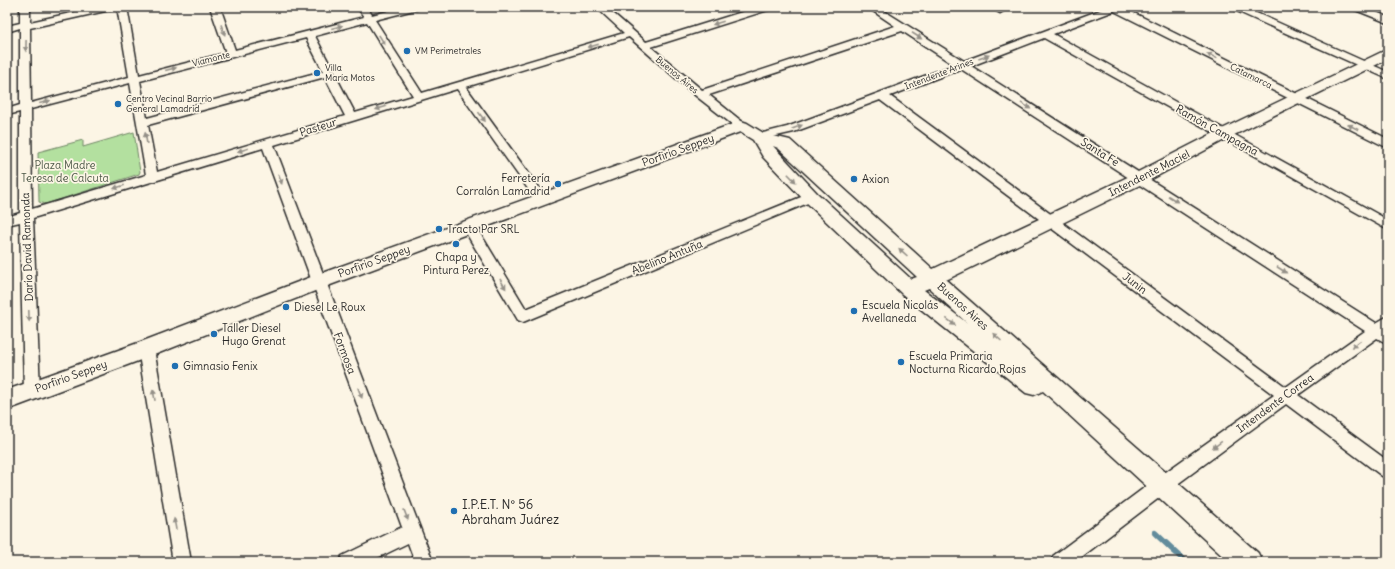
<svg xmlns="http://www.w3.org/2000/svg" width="1395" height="569" font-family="Delius,sans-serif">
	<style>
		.green { fill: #b3e09f; stroke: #6f8665 }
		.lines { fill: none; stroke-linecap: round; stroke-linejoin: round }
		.stream { stroke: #628c9c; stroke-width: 6 }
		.minor-casing { stroke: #2b2b2b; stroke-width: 3 }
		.secondary-casing { stroke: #2b2b2b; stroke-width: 3 }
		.minor { fill: #fcf5e5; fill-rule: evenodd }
		.secondary { fill: #fcf5e5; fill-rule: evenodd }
		.oneway { fill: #949088 }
		.poi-dot { fill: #1f6fb2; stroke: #fcf5e5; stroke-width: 1.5 }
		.labels { text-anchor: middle; stroke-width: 3.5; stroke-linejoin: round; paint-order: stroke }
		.far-poi-label { font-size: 9px; fill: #2b2b2b; stroke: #fcf5e5; text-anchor: start }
		.far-street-label { font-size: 9px; fill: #2b2b2b; stroke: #fcf5e5 }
		.street-label { font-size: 11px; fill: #2b2b2b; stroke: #fcf5e5 }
		.park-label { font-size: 11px; fill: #4d5848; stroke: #fcf5e5 }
		.poi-label { font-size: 11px; fill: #2b2b2b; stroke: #fcf5e5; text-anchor: start }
		.near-poi-label { font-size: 13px; fill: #2b2b2b; stroke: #fcf5e5; text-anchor: start }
	</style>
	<rect width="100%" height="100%" fill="#fcf5e5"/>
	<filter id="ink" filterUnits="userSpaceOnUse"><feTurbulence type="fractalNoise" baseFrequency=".025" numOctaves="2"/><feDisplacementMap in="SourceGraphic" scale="8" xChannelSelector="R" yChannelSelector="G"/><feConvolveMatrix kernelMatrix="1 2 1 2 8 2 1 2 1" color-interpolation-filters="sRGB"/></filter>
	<g filter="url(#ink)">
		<polygon class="green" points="134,132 140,172 139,174 46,204 39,202 38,152 83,140 83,147"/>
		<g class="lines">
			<polyline class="stream" points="1155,533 1186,562"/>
			<g class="minor-casing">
				<g id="minor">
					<path d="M20 7H30V22L98 7H115L110 10 30 28 31 103 129 77 117 7H127L139 75 226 53 210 7H220L235 50 364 17 357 7H367L372 15 404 7H420L418 9 375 20 422 93 624 33 596 7H606L646 42 758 7H773L771 9 651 47 702 90 895 26 867 7H878L964 61 1108 7H1122L1388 139V148L1114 11 1053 34 1388 220V230L1044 38 971 66 1376 323 1388 316V344L1377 338 1298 395 1388 461V479L1382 476 1286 404 1168 491 1075 562H1051L1053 556 1156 479 1274 395 880 100 794 132 759 140 755 139 753 137 755 135 787 127 954 65 902 31 709 95 745 124 747 126 745 128H737L696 96 629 37 466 87 546 197 548 200 546 203 542 204 538 203 457 89 274 145 433 562H415L408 543 369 562H340L342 556 402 527 263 148 33 218 40 391 38 396 32 398 26 396 24 391 20 222 7 225V217L20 213V112L7 115V109L20 105V28L7 32V26L20 23ZM367 22 413 96 355 113 315 36ZM306 38 323 71 147 118 140 81ZM961 69 1365 331 1286 387 890 96ZM325 77 345 116 157 172 148 125ZM130 83 146 175 32 209 31 109Z"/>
					<polygon points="989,7 1001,7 1005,10 1000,13"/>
					<polygon points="1230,7 1243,7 1388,72 1388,79 1232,9"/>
					<polygon points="1351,7 1364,7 1388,17 1388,23 1353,9"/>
					<polygon points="811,193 815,194 817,197 815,200 523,322 518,320 462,226 464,223 469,222 474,223 526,309"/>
					<polygon points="146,343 151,345 154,349 191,562 173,562 138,349 141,345"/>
				</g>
			</g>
			<g class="secondary-casing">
				<path id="secondary" d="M1388 49V59L1230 137 1146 182 946 280 1258 553 1262 562H1229L1043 391 1034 395 1026 393 902 294 805 201 763 157 753 140 740 132 325 287 154 355 7 410V390L138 343 311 277 741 121 747 123 765 134 790 140 933 269 1134 174 1218 131ZM773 146 778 148 917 277 911 279 817 193ZM929 288 967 323 924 290Z"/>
			</g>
			<use href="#minor" class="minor"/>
			<use href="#secondary" class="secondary"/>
		</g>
		<defs><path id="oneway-solid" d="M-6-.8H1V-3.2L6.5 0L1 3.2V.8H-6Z"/></defs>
		<g class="oneway">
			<use href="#oneway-solid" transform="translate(718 23) rotate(163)"/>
			<use href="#oneway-solid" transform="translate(337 27) rotate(-15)"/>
			<use href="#oneway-solid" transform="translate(223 30) rotate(70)"/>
			<use href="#oneway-solid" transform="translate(917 36) rotate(33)"/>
			<use href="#oneway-solid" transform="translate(382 40) rotate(58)"/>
			<use href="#oneway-solid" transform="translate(26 46) rotate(91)"/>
			<use href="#oneway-solid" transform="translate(593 46) rotate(163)"/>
			<use href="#oneway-solid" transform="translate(1212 56) rotate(-154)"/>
			<use href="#oneway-solid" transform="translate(984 57) rotate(-20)"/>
			<use href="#oneway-solid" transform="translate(171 69) rotate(-14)"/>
			<use href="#oneway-solid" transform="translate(45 102) rotate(-15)"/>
			<use href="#oneway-solid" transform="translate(1026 106) rotate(32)"/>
			<use href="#oneway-solid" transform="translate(381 108) rotate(163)"/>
			<use href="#oneway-solid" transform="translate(482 117) rotate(54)"/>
			<use href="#oneway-solid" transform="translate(797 127) rotate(-21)"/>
			<use href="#oneway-solid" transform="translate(1353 127) rotate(-153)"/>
			<use href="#oneway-solid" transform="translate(146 138) rotate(-99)"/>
			<use href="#oneway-solid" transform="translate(243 150) rotate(164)"/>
			<use href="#oneway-solid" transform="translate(792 178) rotate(46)"/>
			<use href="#oneway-solid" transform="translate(280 179) rotate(70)"/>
			<use href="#oneway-solid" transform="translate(119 187) rotate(163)"/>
			<use href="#oneway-solid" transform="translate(1173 199) rotate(33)"/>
			<use href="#oneway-solid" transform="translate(903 252) rotate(-138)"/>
			<use href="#oneway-solid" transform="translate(1282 270) rotate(33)"/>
			<use href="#oneway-solid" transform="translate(503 284) rotate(59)"/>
			<use href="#oneway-solid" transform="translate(29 316) rotate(88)"/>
			<use href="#oneway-solid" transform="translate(951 322) rotate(38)"/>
			<use href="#oneway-solid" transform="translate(997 337) rotate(-138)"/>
			<use href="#oneway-solid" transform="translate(1356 344) rotate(144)"/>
			<use href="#oneway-solid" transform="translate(360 393) rotate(69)"/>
			<use href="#oneway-solid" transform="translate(154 395) rotate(-100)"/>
			<use href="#oneway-solid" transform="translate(1217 445) rotate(144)"/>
			<use href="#oneway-solid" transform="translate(406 515) rotate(69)"/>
			<use href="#oneway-solid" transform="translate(175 524) rotate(-100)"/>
		</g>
	</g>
	<g class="poi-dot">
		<circle cx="407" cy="51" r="4"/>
		<circle cx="317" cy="73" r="4"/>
		<circle cx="118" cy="104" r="4"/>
		<circle cx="854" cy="179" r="4"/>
		<circle cx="558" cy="184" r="4"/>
		<circle cx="439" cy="229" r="4"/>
		<circle cx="456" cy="244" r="4"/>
		<circle cx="286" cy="307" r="4"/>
		<circle cx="854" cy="311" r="4"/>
		<circle cx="214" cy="334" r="4"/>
		<circle cx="901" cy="362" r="4"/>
		<circle cx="175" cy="366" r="4"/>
		<circle cx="454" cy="511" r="4"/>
	</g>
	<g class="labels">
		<g class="far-poi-label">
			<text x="415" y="54">VM Perimetrales</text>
			<text x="325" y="71">Villa<tspan x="325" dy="10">María Motos</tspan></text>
			<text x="126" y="102">Centro Vecinal Barrio<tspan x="126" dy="10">General Lamadrid</tspan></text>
		</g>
		<g class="far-street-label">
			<text transform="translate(211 59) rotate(-14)" y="3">Viamonte</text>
			<text transform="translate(939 74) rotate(-21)" y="3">Intendente Arines</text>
			<text transform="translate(677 75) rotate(40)" y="3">Buenos Aires</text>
			<text transform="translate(1251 76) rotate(26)" y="3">Catamarca</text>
		</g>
		<g class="street-label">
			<text transform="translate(318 127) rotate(-17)" y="4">Pasteur</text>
			<text transform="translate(1217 130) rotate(29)" y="4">Ramón Campagna</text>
			<text transform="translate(678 150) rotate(-20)" y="4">Porfirio Seppey</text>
			<text transform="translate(1100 152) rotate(32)" y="4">Santa Fe</text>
			<text transform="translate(1149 173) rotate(-27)" y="4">Intendente Maciel</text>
			<text transform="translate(27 247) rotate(-92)" y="4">Darío David Ramonda</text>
			<text transform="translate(667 257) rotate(-22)" y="4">Abelino Antuña</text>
			<text transform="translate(374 261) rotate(-20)" y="4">Porfirio Seppey</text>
			<text transform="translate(1135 283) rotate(37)" y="4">Junin</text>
			<text transform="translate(963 306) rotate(42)" y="4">Buenos Aires</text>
			<text transform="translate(345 353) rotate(69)" y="4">Formosa</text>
			<text transform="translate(71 376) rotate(-20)" y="4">Porfirio Seppey</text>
			<text transform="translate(1275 403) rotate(-36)" y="4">Intendente Correa</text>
		</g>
		<g class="park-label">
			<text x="65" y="169">Plaza Madre<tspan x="65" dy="13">Teresa de Calcuta</tspan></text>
		</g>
		<g class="poi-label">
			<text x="550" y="182" text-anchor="end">Ferretería<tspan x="550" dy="13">Corralón Lamadrid</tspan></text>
			<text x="862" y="183">Axion</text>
			<text x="447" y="233">Tracto Par SRL</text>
			<text x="456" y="261" text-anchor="middle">Chapa y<tspan x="456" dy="13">Pintura Perez</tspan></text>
			<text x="862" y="309">Escuela Nicolás<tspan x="862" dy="13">Avellaneda</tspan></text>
			<text x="294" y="311">Diesel Le Roux</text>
			<text x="222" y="332">Taller Diesel<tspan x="222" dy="13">Hugo Grenat</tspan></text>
			<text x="909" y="360">Escuela Primaria<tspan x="909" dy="13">Nocturna Ricardo Rojas</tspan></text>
			<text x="183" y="370">Gimnasio Fenix</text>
		</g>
		<g class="near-poi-label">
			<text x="462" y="509">I.P.E.T. Nº 56<tspan x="462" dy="15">Abraham Juárez</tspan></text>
		</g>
	</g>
	<rect width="1395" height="569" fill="none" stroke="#fcf5e5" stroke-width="24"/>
	<rect x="12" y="12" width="1371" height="545" fill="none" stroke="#2b2b2b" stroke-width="1.5" filter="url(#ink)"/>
</svg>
